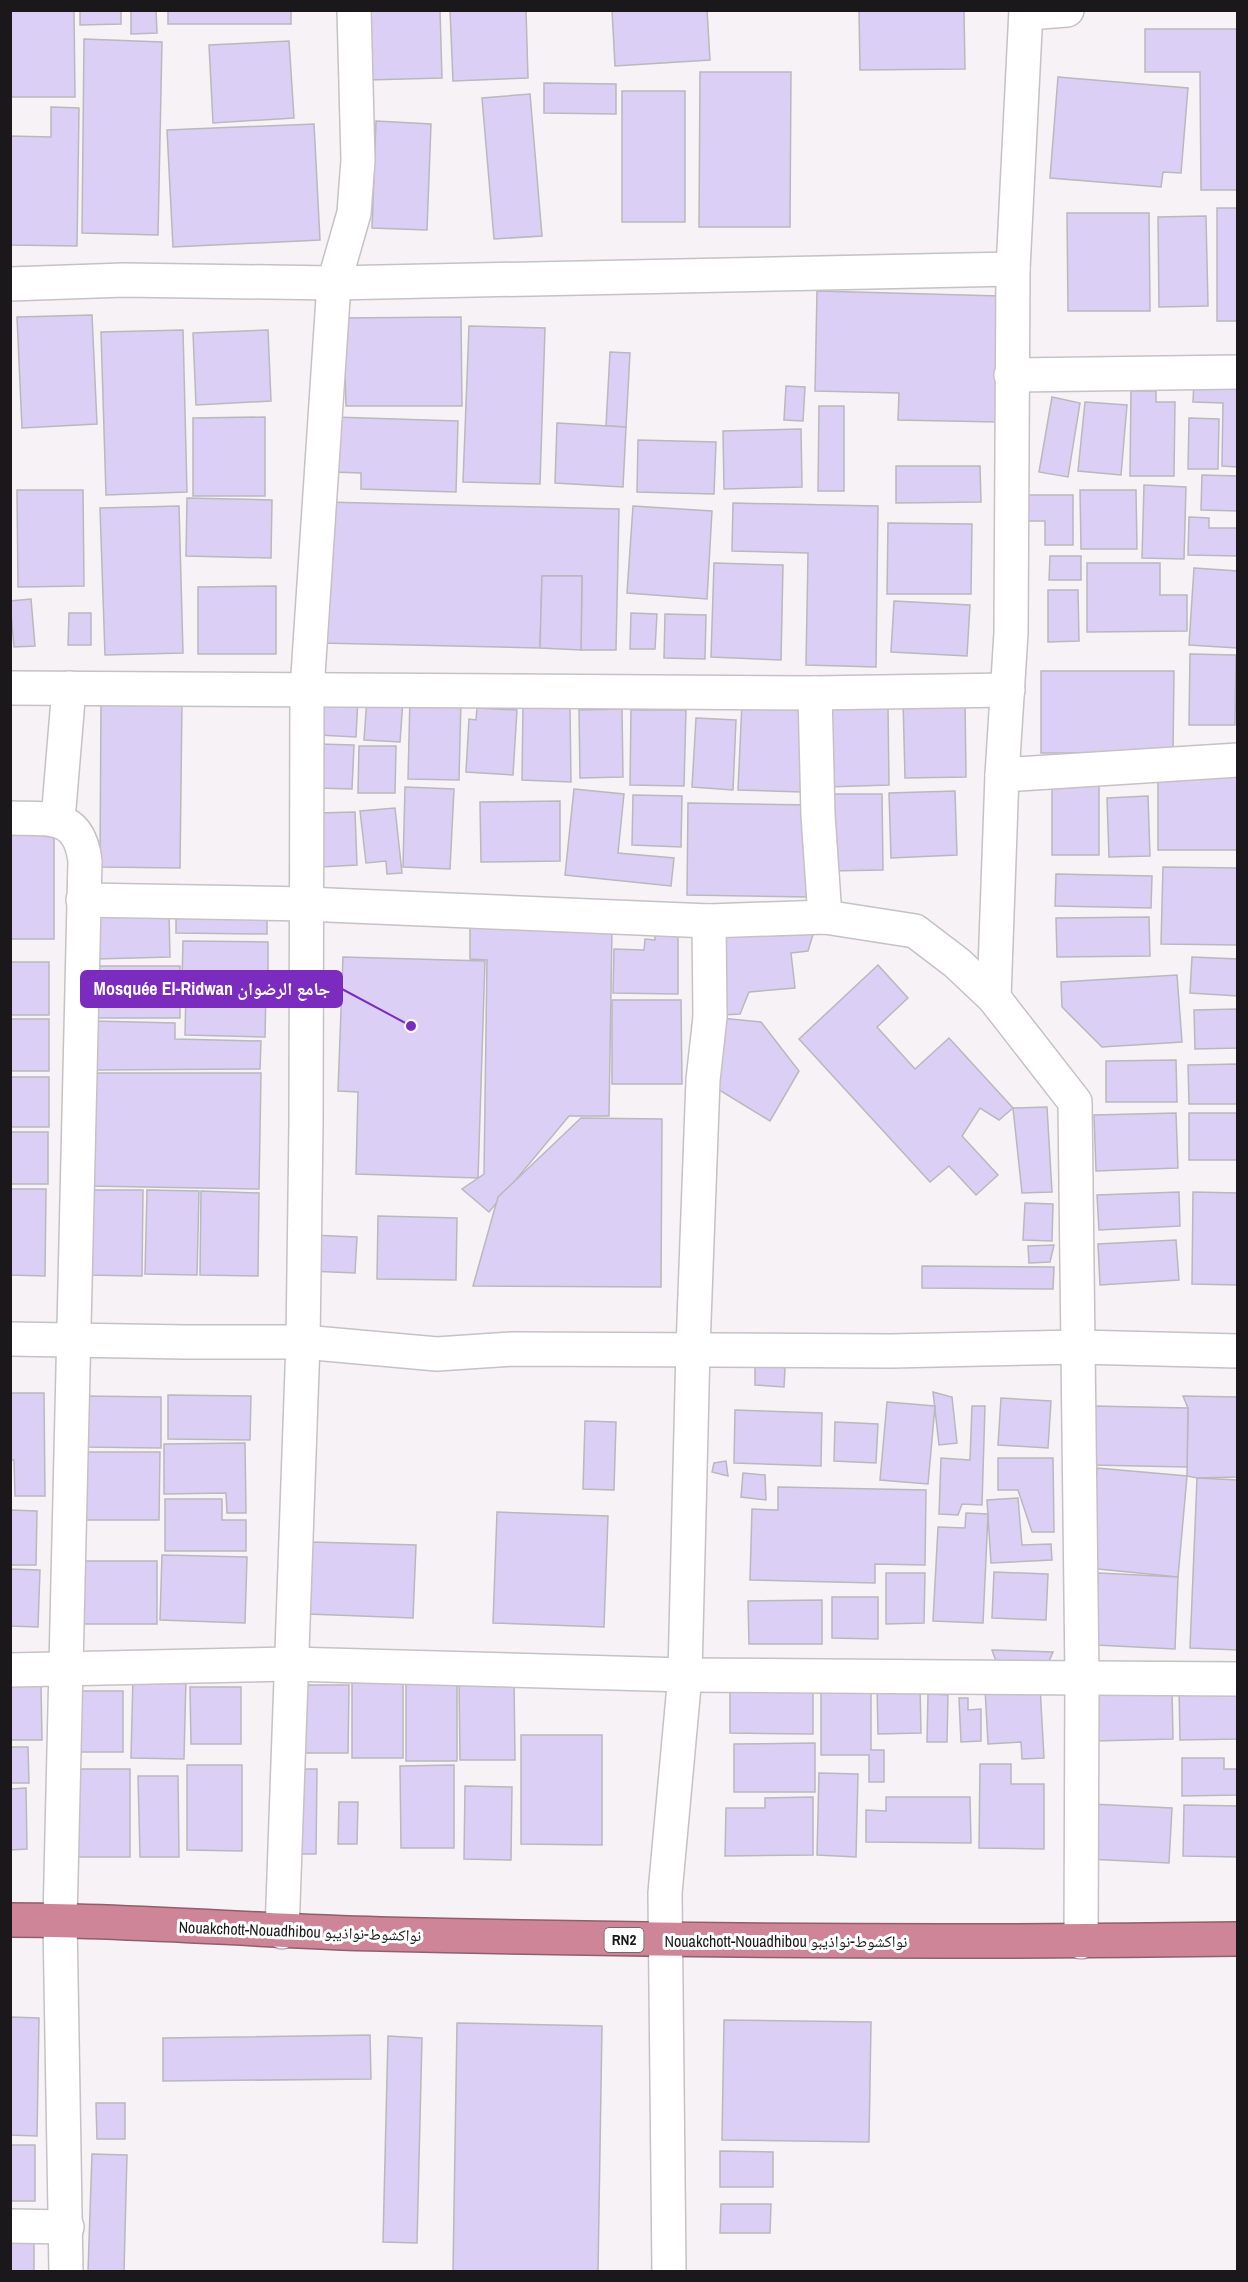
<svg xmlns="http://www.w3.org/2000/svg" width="1248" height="2282" font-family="'Archivo Narrow','Noto Naskh Arabic',sans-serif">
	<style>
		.building { fill: #dccff6; stroke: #b9b8bd; stroke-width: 1.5 }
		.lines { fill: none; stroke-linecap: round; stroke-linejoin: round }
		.minor-casing { stroke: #c6c1c5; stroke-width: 36 }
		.highway-casing { stroke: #8f5f6c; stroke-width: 36 }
		.minor { stroke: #fff; stroke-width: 33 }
		.highway { stroke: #ce8598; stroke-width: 33 }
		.labels { text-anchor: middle; stroke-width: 6; stroke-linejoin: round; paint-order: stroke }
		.shield { fill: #fff; stroke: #5f5d5f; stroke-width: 1.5 }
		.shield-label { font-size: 15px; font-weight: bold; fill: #1a181a }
		.street-label { font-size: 16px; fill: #1a181a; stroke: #fff }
		.leader { fill: none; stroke: #7b2cbf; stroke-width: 2 }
		.callout-dot { fill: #7b2cbf; stroke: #fff; stroke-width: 2 }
		.callout { fill: #7b2cbf; stroke: #7b2cbf; stroke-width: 2 }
		.callout-label { font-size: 18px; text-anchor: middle; font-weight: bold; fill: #fff }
	</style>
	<rect width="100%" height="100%" fill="#f7f2f6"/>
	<g class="building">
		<polygon points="10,10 74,10 75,97 10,97"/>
		<polygon points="80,10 121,10 121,24 80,25"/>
		<polygon points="131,10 156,10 157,33 131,34"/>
		<rect x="168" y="10" width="123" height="14"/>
		<polygon points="365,10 440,10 442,78 367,80"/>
		<polygon points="450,10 526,10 528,78 453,81"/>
		<polygon points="612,10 707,10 710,60 615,66"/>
		<polygon points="859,10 964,10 965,69 860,70"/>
		<polygon points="1145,29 1238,29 1238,190 1201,190 1200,72 1145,72"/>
		<polygon points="84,39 162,42 158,235 82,233"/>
		<polygon points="289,41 294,118 213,123 209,45"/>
		<polygon points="700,72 791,72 790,227 699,227"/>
		<polygon points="1058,77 1188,88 1181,173 1163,172 1161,187 1050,178"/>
		<polygon points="544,83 616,84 616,114 544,113"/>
		<rect x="622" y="91" width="63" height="131"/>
		<polygon points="530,94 542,236 494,239 482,98"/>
		<polygon points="51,107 79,108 77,246 10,245 10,136 51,137"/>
		<polygon points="376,121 431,124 427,230 372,228"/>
		<polygon points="314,124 320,240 173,247 167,130"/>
		<rect x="1217" y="208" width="21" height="113"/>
		<polygon points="1067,213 1149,213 1150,311 1068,311"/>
		<polygon points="1206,216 1208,306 1159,307 1158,217"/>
		<polygon points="817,291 1000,296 997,422 898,420 899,393 815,391"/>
		<polygon points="92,315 97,424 22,428 17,317"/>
		<polygon points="461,317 462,406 346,406 345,370 338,370 339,318"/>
		<polygon points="469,326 545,328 540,484 463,482"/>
		<polygon points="183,330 187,492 106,495 101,332"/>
		<polygon points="268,330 271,401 196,405 193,333"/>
		<polygon points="610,352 630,353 626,427 606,426"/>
		<polygon points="1194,380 1238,382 1237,467 1222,466 1223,403 1193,402"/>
		<polygon points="786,386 805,387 803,421 784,420"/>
		<polygon points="1131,391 1156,391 1156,402 1175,402 1174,476 1130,476"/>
		<polygon points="1052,397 1080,403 1068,477 1039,472"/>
		<polygon points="1085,402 1127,405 1121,475 1078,471"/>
		<polygon points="819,406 844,406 844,491 818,491"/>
		<polygon points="265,417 265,496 193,496 193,418"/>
		<polygon points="333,417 458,421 456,492 361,489 361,473 332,472"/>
		<polygon points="1189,418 1219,419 1218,469 1188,469"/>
		<polygon points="557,423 626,427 623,487 555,483"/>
		<polygon points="801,429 802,487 724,489 723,431"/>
		<polygon points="638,440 716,442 714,494 637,492"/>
		<polygon points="896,466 980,466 981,502 896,503"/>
		<polygon points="1202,475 1238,476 1238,511 1201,510"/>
		<polygon points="1144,485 1186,487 1184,559 1142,558"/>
		<polygon points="17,490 83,490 84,586 18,587"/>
		<polygon points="1080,490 1136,490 1137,549 1081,549"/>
		<polygon points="1017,495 1073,495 1073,545 1045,545 1045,521 1017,521"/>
		<polygon points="187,498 272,500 271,558 186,556"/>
		<polygon points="324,502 619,509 616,650 581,650 582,576 542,576 540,648 320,643"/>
		<polygon points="733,503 878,506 876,667 806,665 808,553 732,551"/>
		<polygon points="179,506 183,653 105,655 100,508"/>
		<polygon points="633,506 712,511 707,599 627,593"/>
		<polygon points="1189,517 1209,518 1209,528 1238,528 1238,556 1188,555"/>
		<polygon points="888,523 972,524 971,594 887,594"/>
		<polygon points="1050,556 1081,556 1081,580 1049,580"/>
		<polygon points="714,563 783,565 781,660 711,657"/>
		<polygon points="1087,563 1160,563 1160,595 1187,595 1187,631 1087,632"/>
		<polygon points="1194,568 1238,571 1237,648 1189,645"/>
		<polygon points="542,576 582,576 581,650 540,648"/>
		<polygon points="276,586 276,654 198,654 198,587"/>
		<polygon points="1048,590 1078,590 1079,641 1048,642"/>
		<polygon points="31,599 35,646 14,647 10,601"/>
		<polygon points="894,601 970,605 967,656 891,652"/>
		<polygon points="69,613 91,613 91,645 68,645"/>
		<polygon points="631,613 657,614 655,649 630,649"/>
		<polygon points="665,614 706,615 705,659 664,658"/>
		<polygon points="1190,654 1236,655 1235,725 1189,725"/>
		<polygon points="1041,671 1174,671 1173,753 1041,753"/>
		<polygon points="410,697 461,699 459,780 408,779"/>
		<polygon points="319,698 358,698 356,737 319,735"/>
		<polygon points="367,698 403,700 400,742 364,740"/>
		<polygon points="965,699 966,777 905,778 903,700"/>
		<polygon points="101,700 182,701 180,868 100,867"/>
		<polygon points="742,702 805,704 802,792 738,790"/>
		<polygon points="523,706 570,708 571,782 522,780"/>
		<polygon points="888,706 889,785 826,787 824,708"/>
		<polygon points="477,708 517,710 513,775 466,772 469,719 476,720"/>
		<polygon points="622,709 623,777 580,778 579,710"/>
		<polygon points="631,710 686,710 684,786 630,785"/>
		<polygon points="696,718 736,720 733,790 692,787"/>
		<polygon points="318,744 354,745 352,789 317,788"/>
		<polygon points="359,746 396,746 395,793 358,793"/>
		<rect x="1158" y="772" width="80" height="78"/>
		<rect x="1052" y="780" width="47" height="75"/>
		<polygon points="405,787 454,789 450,869 403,867"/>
		<polygon points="574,789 624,794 618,853 674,858 671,886 565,875"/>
		<polygon points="955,791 957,855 891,858 889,793"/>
		<polygon points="828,794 882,794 883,870 829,871"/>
		<polygon points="633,795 682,796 681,847 632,845"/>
		<polygon points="1148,796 1150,856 1109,857 1107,798"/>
		<polygon points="560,801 560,861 481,862 480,802"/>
		<polygon points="688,803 809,805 808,897 687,895"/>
		<polygon points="395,808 402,873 387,874 386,861 366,863 360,811"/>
		<polygon points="355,812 357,865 320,867 318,813"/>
		<rect x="10" y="831" width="44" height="108"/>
		<polygon points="1163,867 1238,868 1238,945 1161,944"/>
		<polygon points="1056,874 1152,876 1151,908 1055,906"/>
		<polygon points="176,911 267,912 267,934 176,933"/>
		<polygon points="169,912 170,957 96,959 94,914"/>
		<polygon points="1149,917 1150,956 1057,957 1056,918"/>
		<polygon points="470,927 612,929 609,1116 569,1116 489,1212 462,1189 484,1174 487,960 470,959"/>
		<polygon points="655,928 678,928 678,994 613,993 614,949 644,950 645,939 655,940"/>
		<polygon points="814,931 808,951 791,953 795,988 749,992 740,1014 722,1015 719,934"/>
		<polygon points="183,941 268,942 268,983 182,983"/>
		<polygon points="343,957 485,961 478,1178 356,1174 358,1092 338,1091"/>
		<polygon points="1192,957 1238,959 1238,996 1190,993"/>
		<rect x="10" y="962" width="39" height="53"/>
		<polygon points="878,965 908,998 877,1027 915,1069 949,1038 1013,1108 999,1120 980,1108 962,1136 998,1175 976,1195 949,1166 930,1182 799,1039"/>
		<rect x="94" y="966" width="86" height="52"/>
		<polygon points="1177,975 1182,1042 1102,1047 1062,1007 1061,982"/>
		<polygon points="186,988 266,990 265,1037 185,1035"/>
		<polygon points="612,1000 681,1000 682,1084 612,1084"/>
		<polygon points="1238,1009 1238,1048 1195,1049 1194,1010"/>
		<polygon points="710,1017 761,1022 799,1071 770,1121 703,1080"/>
		<rect x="10" y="1019" width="39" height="52"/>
		<polygon points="94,1021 175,1023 175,1039 261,1041 260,1069 94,1070"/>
		<polygon points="1176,1060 1177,1102 1106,1102 1106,1061"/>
		<polygon points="1238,1064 1238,1104 1189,1104 1188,1065"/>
		<polygon points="92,1073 261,1073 259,1189 90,1186"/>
		<rect x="10" y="1077" width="39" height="50"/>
		<polygon points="1047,1107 1052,1192 1022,1193 1013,1108"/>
		<polygon points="1176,1113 1178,1168 1096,1171 1094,1115"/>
		<rect x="1189" y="1113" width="49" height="47"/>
		<polygon points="581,1118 662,1119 661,1287 473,1286 498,1197"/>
		<rect x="10" y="1132" width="38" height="52"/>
		<polygon points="10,1189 46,1189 45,1276 10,1275"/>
		<polygon points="89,1190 143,1190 142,1276 87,1275"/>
		<polygon points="147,1190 199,1191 197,1275 145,1274"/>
		<polygon points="201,1191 259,1193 258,1276 200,1275"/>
		<polygon points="1179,1192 1180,1226 1099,1230 1097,1195"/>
		<polygon points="1193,1192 1238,1193 1238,1285 1192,1284"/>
		<polygon points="1025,1203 1053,1204 1052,1241 1023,1240"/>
		<polygon points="378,1216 457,1218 456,1280 377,1279"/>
		<polygon points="311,1235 357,1237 355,1273 309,1271"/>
		<polygon points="1176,1240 1179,1280 1100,1285 1098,1244"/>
		<polygon points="1054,1245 1050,1262 1029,1263 1028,1246"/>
		<polygon points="922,1266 1054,1267 1053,1289 922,1288"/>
		<polygon points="755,1361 785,1368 784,1387 755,1385"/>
		<polygon points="933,1392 952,1397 957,1443 939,1445"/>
		<polygon points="10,1393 44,1393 45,1496 15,1496 14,1460 10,1460"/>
		<polygon points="168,1395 251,1396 250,1440 168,1439"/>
		<polygon points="84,1396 161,1397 161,1448 83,1447"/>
		<polygon points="1183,1396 1238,1397 1238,1477 1197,1478 1187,1476 1188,1408"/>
		<polygon points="1001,1398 1051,1401 1048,1448 998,1445"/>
		<polygon points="887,1402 935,1406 928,1484 880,1480"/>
		<polygon points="972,1406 985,1406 982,1505 962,1504 958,1515 939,1514 941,1458 970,1460"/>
		<polygon points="1093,1406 1188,1408 1187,1467 1092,1465"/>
		<polygon points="735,1410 822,1413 821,1466 734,1463"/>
		<polygon points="585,1421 616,1422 614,1490 583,1489"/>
		<polygon points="835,1422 878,1424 876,1463 834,1461"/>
		<polygon points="245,1443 246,1513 227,1513 226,1493 164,1494 164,1444"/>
		<polygon points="83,1452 160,1452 159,1520 82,1520"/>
		<polygon points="998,1458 1053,1458 1054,1532 1032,1532 1018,1490 998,1490"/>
		<polygon points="726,1461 728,1476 712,1472 714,1463"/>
		<polygon points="1097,1468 1187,1476 1178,1577 1089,1568"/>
		<polygon points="743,1473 765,1475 766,1500 741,1497"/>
		<polygon points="1197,1478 1238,1480 1238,1650 1190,1648"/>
		<polygon points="778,1487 926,1490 925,1565 875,1564 875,1583 750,1580 752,1509 778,1510"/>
		<polygon points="1018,1498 1022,1545 1051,1544 1052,1560 991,1563 987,1500"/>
		<polygon points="165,1499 222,1499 222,1520 246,1520 246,1551 165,1551"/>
		<polygon points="10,1510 37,1511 36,1565 10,1565"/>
		<polygon points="497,1512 608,1516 604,1627 493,1623"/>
		<polygon points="966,1513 988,1514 983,1623 933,1621 938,1527 965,1528"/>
		<polygon points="311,1542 416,1545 413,1618 308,1614"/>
		<polygon points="162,1555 247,1557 245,1623 160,1620"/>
		<rect x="75" y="1561" width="82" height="63"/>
		<polygon points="10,1569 40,1570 38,1627 10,1626"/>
		<polygon points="994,1572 1048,1574 1046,1620 992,1618"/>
		<polygon points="886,1573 925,1573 924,1623 886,1624"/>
		<polygon points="1098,1573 1178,1577 1175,1649 1096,1645"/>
		<polygon points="832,1597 878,1597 878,1639 832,1638"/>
		<polygon points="822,1600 822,1644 749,1644 748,1601"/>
		<polygon points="992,1650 1053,1652 1046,1668 997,1664"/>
		<polygon points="133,1676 186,1677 184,1759 131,1758"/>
		<rect x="406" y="1679" width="51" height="82"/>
		<polygon points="459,1680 514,1680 515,1760 460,1760"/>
		<polygon points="352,1681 403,1682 403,1758 352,1758"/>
		<polygon points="730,1684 813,1684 813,1734 730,1733"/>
		<polygon points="821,1684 871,1685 871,1750 884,1750 884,1782 869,1782 869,1755 821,1755"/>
		<polygon points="41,1685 42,1740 11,1740 11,1686"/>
		<polygon points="296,1685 349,1685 348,1753 295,1753"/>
		<polygon points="877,1686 920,1686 921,1733 878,1734"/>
		<polygon points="1040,1686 1044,1758 1022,1759 1021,1742 988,1744 985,1689"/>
		<polygon points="1238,1686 1238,1739 1180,1740 1179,1687"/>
		<polygon points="190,1687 241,1687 241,1744 191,1744"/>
		<polygon points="1172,1689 1173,1739 1095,1741 1094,1690"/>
		<rect x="77" y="1691" width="46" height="61"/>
		<polygon points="928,1694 948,1695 947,1742 927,1742"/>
		<polygon points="959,1698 968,1698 968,1710 981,1709 981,1741 961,1742"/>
		<polygon points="521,1735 602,1735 602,1845 521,1844"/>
		<polygon points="815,1743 815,1792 734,1792 734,1744"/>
		<polygon points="10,1747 28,1747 29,1783 10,1783"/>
		<polygon points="1182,1758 1224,1758 1224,1769 1238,1769 1238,1795 1182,1796"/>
		<polygon points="980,1764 1011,1764 1011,1784 1044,1784 1044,1849 979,1848"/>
		<polygon points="187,1765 242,1765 242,1851 187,1850"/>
		<polygon points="454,1765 454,1848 401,1848 400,1766"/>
		<polygon points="74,1769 130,1769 130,1857 75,1857"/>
		<polygon points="288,1769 317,1769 316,1854 287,1854"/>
		<polygon points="819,1773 858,1774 856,1857 817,1855"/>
		<polygon points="138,1776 178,1776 179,1857 140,1857"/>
		<polygon points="465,1786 512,1787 511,1860 464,1859"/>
		<polygon points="26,1788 27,1849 10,1850 10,1789"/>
		<polygon points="813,1797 813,1855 725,1856 726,1808 765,1808 765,1798"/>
		<polygon points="886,1797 970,1797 971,1843 866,1842 866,1810 886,1811"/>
		<polygon points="339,1802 358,1802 357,1844 338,1844"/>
		<polygon points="1091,1804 1172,1808 1169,1863 1088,1859"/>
		<polygon points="1184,1805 1238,1806 1238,1857 1183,1856"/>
		<polygon points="10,2017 39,2018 37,2136 10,2135"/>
		<polygon points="724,2020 871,2022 869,2142 722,2140"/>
		<polygon points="457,2023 602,2026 598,2272 453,2272"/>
		<polygon points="370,2035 371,2079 163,2081 163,2038"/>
		<polygon points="388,2036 422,2038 417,2243 383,2242"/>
		<polygon points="96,2103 125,2103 125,2139 97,2139"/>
		<rect x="10" y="2145" width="25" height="56"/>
		<polygon points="720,2151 773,2152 773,2187 720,2187"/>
		<polygon points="92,2154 127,2155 124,2272 88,2272"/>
		<polygon points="721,2204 771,2204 770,2233 720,2233"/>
		<rect x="10" y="2241" width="24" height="31"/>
	</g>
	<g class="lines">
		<g class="minor-casing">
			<g id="minor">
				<polyline points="1027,13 1067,10"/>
				<polyline points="10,284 124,280 334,283 1013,269"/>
				<polyline points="1011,375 1238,372"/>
				<polyline points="10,688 815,693 1008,690"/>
				<polyline points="815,693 818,815 825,917"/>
				<polyline points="1002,775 1238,760"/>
				<path d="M10 818C50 819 79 813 85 861L60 1920 66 2272"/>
				<polyline points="58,820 69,688"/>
				<polyline points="83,900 305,904 709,921 825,917 915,931 957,963 994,998 1075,1102 1082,1678 1081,1942"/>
				<polyline points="994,998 1002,775 1011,633 1013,269 1026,10"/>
				<polyline points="10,1339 185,1342 303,1342 437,1354 512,1349 891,1351 1079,1347 1238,1351"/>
				<polyline points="10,1670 291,1664 685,1675 1238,1679"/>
				<polyline points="282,1932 303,1342 306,1125 307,690 334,283 354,213 358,160 354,10"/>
				<polyline points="10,2226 67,2227"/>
				<polyline points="669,2272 665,1893 685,1675 693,1348 703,1080 710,1017 709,921"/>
			</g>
		</g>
		<g class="highway-casing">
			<path id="highway" d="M10 1920C134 1920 257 1931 380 1934 666 1941 952 1943 1238 1939"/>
		</g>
		<use href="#minor" class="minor"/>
		<use href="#highway" class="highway"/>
	</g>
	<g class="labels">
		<rect class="shield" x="604.5" y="1928" width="39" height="24" rx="4.5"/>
		<g class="shield-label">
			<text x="624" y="1945">RN2</text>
		</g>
		<g class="street-label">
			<text transform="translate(300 1931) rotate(2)" y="6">Nouakchott-Nouadhibou نواكشوط-نواذيبو</text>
			<text x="786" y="1947">Nouakchott-Nouadhibou نواكشوط-نواذيبو</text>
		</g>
	</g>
	<path class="leader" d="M411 1026L342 989"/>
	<circle class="callout-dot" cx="411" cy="1026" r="6"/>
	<rect class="callout" x="81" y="971" width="261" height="36" rx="6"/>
	<g class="callout-label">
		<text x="212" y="995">Mosquée El-Ridwan جامع الرضوان</text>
	</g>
	<rect width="1248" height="2282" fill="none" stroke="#1a181a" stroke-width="24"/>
</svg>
